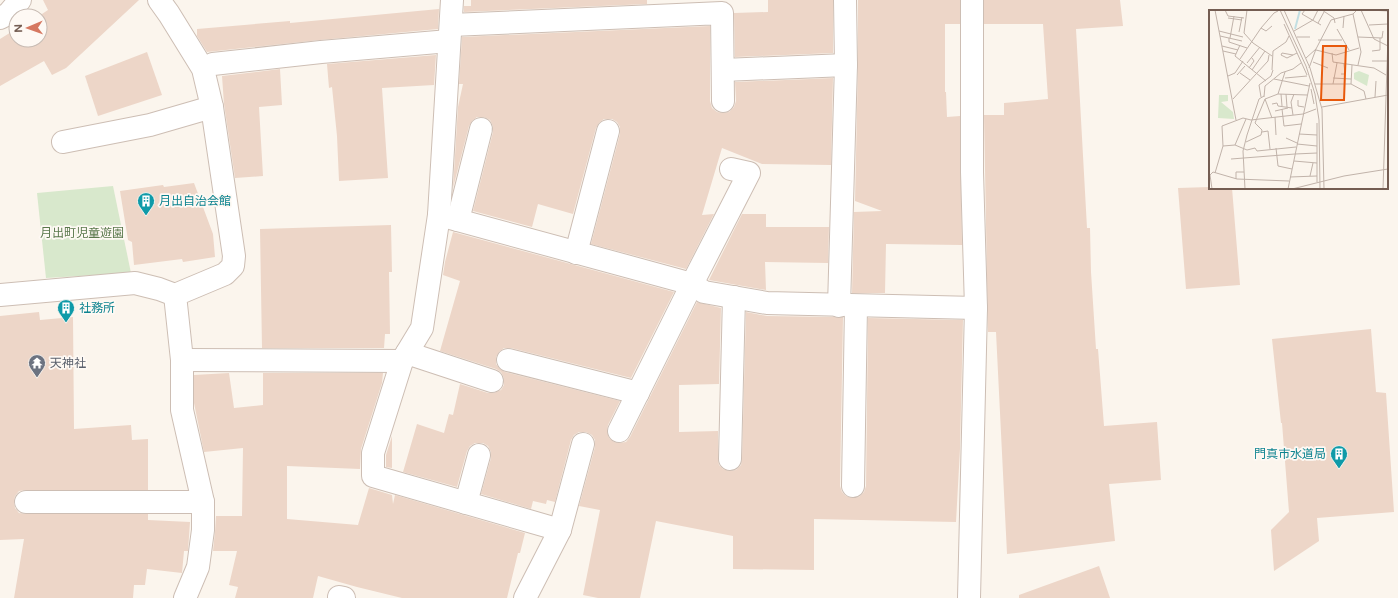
<svg xmlns="http://www.w3.org/2000/svg" width="1398" height="598" font-family="Figtree,'Noto Sans JP',sans-serif">
	<style>
		.green { fill: #d8e8cc }
		.building { fill: #edd6c8 }
		.lines { fill: none; stroke-linecap: round; stroke-linejoin: round }
		.minor-casing { stroke: #cdbeb4; stroke-width: 24 }
		.minor { stroke: #fff; stroke-width: 22 }
		.labels { text-anchor: middle; stroke-width: 3.5; stroke-linejoin: round; paint-order: stroke }
		.culture-label { font-size: 12px; fill: #0d838f; stroke: #fef9f4; text-anchor: start }
		.park-label { font-size: 12px; fill: #59784b; stroke: #fef9f4 }
		.worship-label { font-size: 12px; fill: #5b616d; stroke: #fef9f4; text-anchor: start }
		.inset-river { fill: none; stroke: #c3dfe3; stroke-width: 2 }
		.inset-road { fill: none; stroke: #c1b3aa; stroke-width: 1 }
		.view { fill: #e8590c; fill-opacity: 0.15; stroke: #e8590c; stroke-width: 2 }
		.inset-edge { fill: none; stroke: #745d52; stroke-width: 2 }
	</style>
	<rect width="100%" height="100%" fill="#fbf5ed"/>
	<polygon class="green" points="113,186 131,273 46,278 37,193"/>
	<g class="building">
		<polygon points="43,0 139,0 66,68 52,75 44,61 0,86 0,39 16,29 16,40 40,40 40,16 39,16 48,10"/>
		<polygon points="471,0 647,0 647,4 464,12 464,6 471,6"/>
		<polygon points="768,0 833,0 833,53 735,57 734,13 768,12"/>
		<polygon points="858,0 960,0 960,24 945,24 945,92 946,92 947,117 960,116 962,245 886,244 885,293 852,293 854,212 882,211 855,201 858,65"/>
		<polygon points="984,0 1120,0 1123,26 1076,29 1087,228 1090,228 1091,272 1096,349 1098,349 1104,426 1157,422 1161,480 1109,484 1115,541 1007,554 996,332 988,332 984,115 1004,115 1004,103 1048,99 1043,24 984,24"/>
		<polygon points="439,9 438,29 320,40 207,52 197,36 197,29 290,21 290,23"/>
		<polygon points="710,26 710,101 712,108 717,112 723,113 729,112 734,107 736,101 735,82 833,78 831,165 762,164 722,148 702,215 714,214 686,269 591,244 620,134 620,127 617,122 612,119 604,119 599,123 596,128 573,214 538,204 532,227 473,211 493,132 493,126 490,120 484,117 477,117 472,121 469,126 453,188 458,107 463,84 459,84 462,37"/>
		<polygon points="147,52 162,95 98,116 85,76"/>
		<polygon points="436,55 434,85 382,88 388,178 339,181 337,136 332,87 329,88 327,64"/>
		<polygon points="280,69 282,105 259,107 263,176 235,178 224,104 222,76"/>
		<polygon points="194,183 213,234 215,257 183,262 182,259 134,265 132,242 128,240 120,191 163,185 164,187"/>
		<polygon points="1210,187 1210,188 1232,188 1240,285 1186,289 1178,188"/>
		<polygon points="742,214 766,214 766,227 829,227 828,263 765,262 766,290 709,280"/>
		<polygon points="391,225 392,272 389,272 390,334 385,334 384,348 262,348 260,229"/>
		<polygon points="453,232 674,292 631,378 511,348 504,348 499,352 496,357 496,364 500,369 505,372 620,401 608,425 607,431 609,438 614,442 619,443 626,442 630,437 697,302 721,308 719,384 679,385 679,432 718,431 718,459 719,465 723,469 729,471 736,470 741,465 742,459 746,312 767,316 834,317 839,318 843,317 840,486 842,492 846,496 852,498 859,497 864,492 866,486 868,318 963,320 960,449 956,522 814,519 814,570 733,569 733,536 656,521 640,598 598,598 583,595 600,510 579,506 595,447 595,440 592,435 586,432 579,432 574,435 571,440 555,502 547,500 546,504 533,501 531,509 481,494 491,458 491,452 488,446 483,443 475,443 470,446 467,451 457,487 403,472 417,424 444,433 449,414 453,415 460,384 488,393 494,393 501,390 504,385 504,378 501,372 496,369 440,351 460,281 443,275 445,262"/>
		<polygon points="39,312 40,320 73,317 74,429 131,425 132,440 148,439 148,490 26,490 19,491 15,496 14,502 15,508 19,513 26,514 148,514 148,520 190,522 188,551 184,551 182,573 147,569 145,585 134,585 133,598 14,598 24,539 0,540 0,316"/>
		<polygon points="1371,329 1376,392 1386,393 1394,512 1317,518 1319,541 1274,571 1271,530 1289,512 1282,423 1281,423 1272,339"/>
		<polygon points="229,373 234,408 263,405 263,373 383,373 382,383 361,449 360,469 287,466 287,519 358,525 369,488 392,495 393,504 395,495 525,533 520,553 518,553 507,598 402,598 357,587 318,576 313,598 235,598 238,587 229,585 237,551 213,551 215,532 216,516 242,516 243,448 204,452 194,403 194,375"/>
		<polygon points="392,436 392,468 386,467 386,455"/>
		<polygon points="1099,566 1110,598 1019,598 1019,595"/>
	</g>
	<g class="lines">
		<g class="minor-casing">
			<g id="minor">
				<polyline points="159,0 169,14 203,69 212,107 234,256 233,266 225,274 175,295 182,360 182,410 203,502 203,530 198,567 185,598"/>
				<polyline points="0,18 8,14 20,0"/>
				<polyline points="451,25 722,13 723,101"/>
				<polyline points="213,64 321,52 449,41"/>
				<polyline points="723,70 846,65"/>
				<polyline points="63,142 150,125 212,107"/>
				<polyline points="439,215 692,284 704,292 767,303 976,308"/>
				<polyline points="458,220 481,129"/>
				<polyline points="576,253 608,131"/>
				<polyline points="0,295 135,283 159,289 175,295"/>
				<polyline points="839,306 846,65 845,0"/>
				<polyline points="407,353 492,381"/>
				<polyline points="182,360 402,361 422,328 439,215 452,0"/>
				<polyline points="508,360 638,393"/>
				<polyline points="402,361 373,453 373,476 560,530"/>
				<polyline points="619,431 692,284 749,173 731,169"/>
				<polyline points="730,459 734,297"/>
				<polyline points="853,486 856,306"/>
				<polyline points="26,502 203,502"/>
				<polyline points="466,503 479,455"/>
				<polyline points="339,597 344,598"/>
				<polyline points="525,598 560,530 583,444"/>
				<polyline points="969,598 976,308 972,172 972,0"/>
			</g>
		</g>
		<use href="#minor" class="minor"/>
	</g>
	<defs>
		<g id="building-pin" transform="scale(0.9)"><path d="M0 17L-7.5 6A9.5 9.5 0 1 1 7.5 6Z" fill="#0f9aa8" stroke="#fef9f4"/><path d="M-4-6H4V6H1V3H-1V6H-4ZM-2.5-4.3h1.7v1.8h-1.7ZM.8-4.3h1.7v1.8H.8ZM-2.5-1h1.7V.8h-1.7ZM.8-1h1.7V.8H.8Z" fill="#fff"/></g>
		<g id="temple-pin" transform="scale(0.9)"><path d="M0 17L-7.5 6A9.5 9.5 0 1 1 7.5 6Z" fill="#6b7280" stroke="#fef9f4"/><path d="M0-6L5-2H3V0L6.5 2.5H4V6H1.5V3h-3V6H-4V2.5H-6.5L-3 0V-2H-5Z" fill="#fff"/></g>
	</defs>
	<g fill-rule="evenodd">
		<use href="#building-pin" x="146" y="201"/>
		<use href="#building-pin" x="66" y="308"/>
		<use href="#temple-pin" x="37" y="363"/>
		<use href="#building-pin" x="1339" y="454"/>
	</g>
	<g class="labels">
		<g class="culture-label">
			<text x="159" y="205">月出自治会館</text>
			<text x="79" y="312">社務所</text>
			<text x="1326" y="458" text-anchor="end">門真市水道局</text>
		</g>
		<g class="park-label">
			<text x="82" y="237">月出町児童遊園</text>
		</g>
		<g class="worship-label">
			<text x="50" y="367">天神社</text>
		</g>
	</g>
	<g transform="translate(1209 10)">
		<rect width="179" height="179" fill="#fbf5ed"/>
		<path d="M150 61 160 65 158 76 145 69V63ZM10 85H19V91L12 92 24 102 25 109 9 108Z" fill="#d8e8cc"/>
		<path class="inset-river" d="M86 19 91 0"/>
		<path class="inset-road" d="M6 0 27 110M16 0 19 6 35 8M38 0 35 23 44 33 63 46M71 0 97 56 106 84 110 110 111 179M75 0 101 58 113 99 115 179M96 0 93 4 112 15M113 0 125 8 126 13M152 0 165 29 179 36M161 0 179 1M144 4 152 42 149 55M19 8 33 10M109 13 115 2M75 14 98 65M160 15 179 14M52 18 57 21 63 16M134 18 135 6M128 19 140 40M10 21 34 27M85 21 104 10 109 0M30 22 33 7M11 26 33 31M88 27H101M149 27 173 28 174 21M20 28V32L38 38M21 28 25 6M109 30H133M31 35 26 46 57 71M13 36 29 40M107 40 127 45 150 38M14 41 27 44M163 41 171 40V28M123 43 124 52 165 58 177 65M84 45 78 48 72 45 73 43 84 45 88 43M97 48 107 39M31 49 52 18 65 3 69 1M163 51H178M104 52 119 58M38 53 51 37M40 58 45 51 43 48M100 58 107 39 122 10 144 4 148 0M43 60 56 41M63 60 64 41 77 32 80 26M31 63 41 70M132 64H136L135 54M28 65 36 56M19 66 26 63 34 51M76 68 98 66M124 68 142 69M65 69 100 76M106 74H142L155 81 157 89M124 74 128 53M142 74 143 55M102 79 105 94M69 84 76 62M72 84 73 96M77 84 78 97M52 87 50 75 62 66 64 60M55 87 56 76 72 63 84 59 92 53M166 87 167 71M24 89 59 51 60 45M56 89 63 108M89 90V96L95 97M179 90V109M63 94 68 93 69 96 83 98M113 97 179 85M73 99 75 116 92 114M66 101 79 98M84 105 82 92 85 84M66 107 67 125M53 122 59 121 61 139M90 124 108 125M77 128 88 133M37 132 52 125 53 120 46 113 56 89 69 84 98 85M88 134 108 136M26 135 37 109M14 136 26 135 38 140 46 138 48 141 87 137M67 138 69 156 83 159M86 144 108 143M22 149 86 144M85 151 108 153M6 163 14 136 13 116 34 108 42 110 94 104 107 99M101 166 104 153M81 167 108 166M27 169V162H35M108 172V113M3 179 1 165 4 162 28 169 80 171M36 179 34 141 38 125 50 89 55 86M79 179 101 73M83 179 135 166 179 159M174 179 179 26"/>
		<path class="view" d="M114 36H137L135 90H112Z"/>
		<rect width="179" height="179" class="inset-edge"/>
	</g>
	<g transform="translate(28 28) rotate(268)"><circle r="19" fill="#fef9f4" stroke="#c7bbb3"/>
	<path d="M0-3L7 15L0 10L-7 15Z" fill="#d67861"/>
	<text y="-6" font-size="11" font-weight="bold" text-anchor="middle" fill="#745d52">N</text>
	</g>
</svg>
